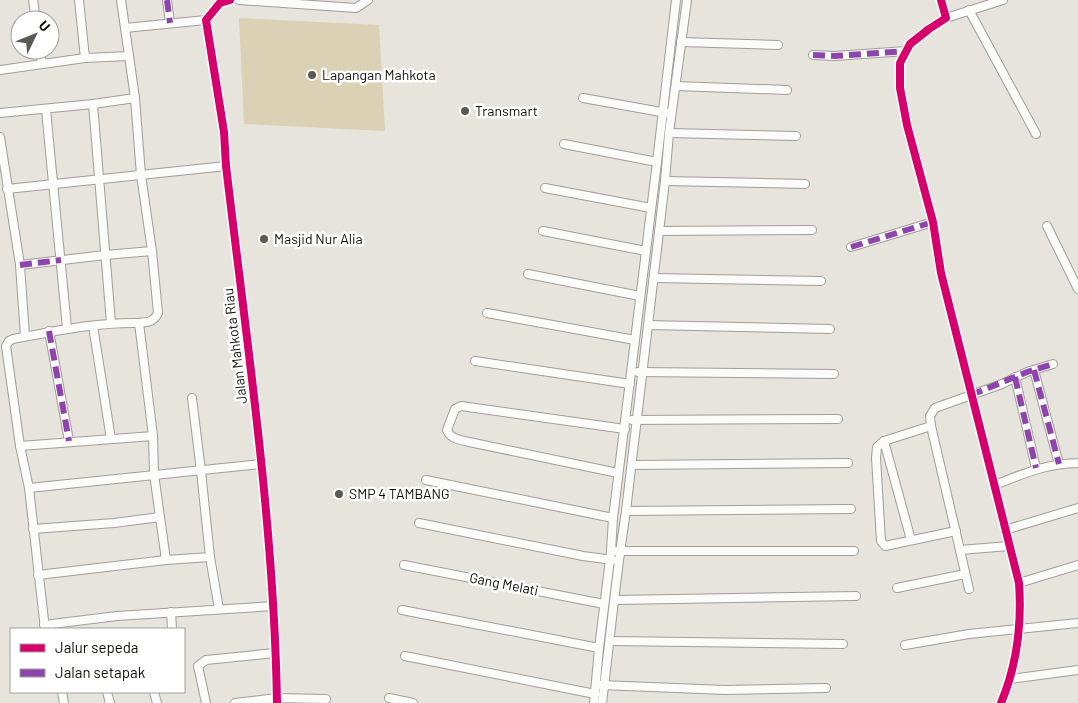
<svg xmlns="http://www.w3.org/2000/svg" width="1078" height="703" font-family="Barlow,sans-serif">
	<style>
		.green { fill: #dbd1b4 }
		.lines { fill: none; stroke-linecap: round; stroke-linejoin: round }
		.minor-casing { stroke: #a09e98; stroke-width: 10 }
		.minor { stroke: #fbfbfa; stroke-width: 8 }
		.quiet { stroke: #8e44ad; stroke-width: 6; stroke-dasharray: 12 6; stroke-linecap: butt }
		.cycleway-casing { stroke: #fff; stroke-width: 11 }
		.cycleway { stroke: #d6006c; stroke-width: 8 }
		.poi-dot { fill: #5b5953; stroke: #fff; stroke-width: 2 }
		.labels { text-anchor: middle; stroke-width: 5; stroke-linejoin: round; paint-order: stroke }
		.poi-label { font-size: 14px; fill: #0f0e09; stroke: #fff; text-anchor: start }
		.street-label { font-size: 14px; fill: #0f0e09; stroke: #fff }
	</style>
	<rect width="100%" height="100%" fill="#e7e4dd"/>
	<polygon class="green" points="239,18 379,25 385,131 244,124"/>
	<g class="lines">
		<g class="minor-casing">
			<g id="minor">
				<polyline points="33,0 36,20"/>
				<polyline points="79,0 85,58"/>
				<path d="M121 0 135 98 141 175 152 251 158 313C154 322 148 322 139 323L153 436 154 474 166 560"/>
				<polyline points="167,0 170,23"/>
				<path d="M230 0 220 3 206 20 224 132 226 166C247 344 274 523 277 703"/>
				<polyline points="239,0 356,8 368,0"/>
				<path d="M941 0 946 18 929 29 910 44 900 63V88L907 125 933 222 941 273 1019 583C1022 625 1017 665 1001 703"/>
				<polyline points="969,10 1036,134"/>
				<polyline points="946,18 1003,0"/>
				<polyline points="125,28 206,20"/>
				<polyline points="681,42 778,45"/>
				<polyline points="40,50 42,64"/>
				<polyline points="813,55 835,56 906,51"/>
				<polyline points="0,70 85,58 129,56"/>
				<polyline points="676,86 787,90"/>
				<polyline points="583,98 667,113"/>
				<polyline points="93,104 111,323"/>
				<polyline points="46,110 67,328"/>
				<polyline points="0,113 93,104 135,98"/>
				<polyline points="669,133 796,136"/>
				<polyline points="0,137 20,265 25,336"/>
				<polyline points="564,144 657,162"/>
				<polyline points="665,181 805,184"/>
				<polyline points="545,188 651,208"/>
				<polyline points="7,189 226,166"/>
				<polyline points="1047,226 1078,289"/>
				<polyline points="543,231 646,251"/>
				<polyline points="659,231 812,230"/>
				<polyline points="851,247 933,222"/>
				<polyline points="20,265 105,255 152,251"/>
				<polyline points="528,274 640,296"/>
				<polyline points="654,278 821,281"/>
				<polyline points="487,313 635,340"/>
				<polyline points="648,325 830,329"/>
				<polyline points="93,326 111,439"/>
				<polyline points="49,331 69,441"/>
				<polyline points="475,361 630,384"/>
				<polyline points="1034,370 1059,464"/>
				<polyline points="638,372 834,374"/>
				<polyline points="1015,377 1036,468"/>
				<polyline points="632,420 838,419"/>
				<polyline points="931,426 884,441 877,447 876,458 881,541 885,546 956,531"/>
				<polyline points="884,441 911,540"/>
				<polyline points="20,446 153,436"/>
				<polyline points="632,465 848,463"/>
				<path d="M618 473 469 442C461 440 450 439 447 430L455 409 461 406 625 429"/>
				<polyline points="426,480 613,518"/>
				<path d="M995 485C1025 473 1045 464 1078 463"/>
				<polyline points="29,488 261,464"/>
				<polyline points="626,511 851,509"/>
				<polyline points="419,523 583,556 613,560"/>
				<polyline points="33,529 114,523 160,517"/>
				<polyline points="1005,530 1078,508"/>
				<polyline points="960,550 1009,546"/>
				<polyline points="616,551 854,551"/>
				<polyline points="210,557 219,609"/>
				<polyline points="404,565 604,604"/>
				<polyline points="38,575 166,560 210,557 201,471 192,398"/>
				<polyline points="1019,583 1078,565"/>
				<polyline points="897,588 965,574"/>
				<polyline points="969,589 931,426 930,416 935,408 1002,384 1027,372 1053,364"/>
				<polyline points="615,600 856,596"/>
				<polyline points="402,610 599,648"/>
				<polyline points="171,612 172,629"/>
				<polyline points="44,625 117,616 274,606"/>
				<path d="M45 629 29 488 20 446 6 346 9 341 13 339C56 331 96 322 139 323"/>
				<polyline points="610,641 843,644"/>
				<polyline points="905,645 969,634 1078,623"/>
				<polyline points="405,656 595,694"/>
				<polyline points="1011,679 1078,670"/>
				<polyline points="601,685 725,690 826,688"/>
				<polyline points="62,692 64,703"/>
				<polyline points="107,692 110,703"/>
				<polyline points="154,692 157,703"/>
				<polyline points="389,698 413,703"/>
				<polyline points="206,703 198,666 206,660 275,653"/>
				<polyline points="235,703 277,698 326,699"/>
				<polyline points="594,703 599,648 611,551 613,518 657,162 676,0"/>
				<path d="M602 703C610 639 616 575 626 511L665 181 669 133 687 0"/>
			</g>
		</g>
		<use href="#minor" class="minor"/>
		<g class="quiet">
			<polyline points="167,0 170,23"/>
			<polyline points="813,55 835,56 906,51"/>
			<polyline points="851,247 933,222"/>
			<polyline points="20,265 61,260"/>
			<polyline points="49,331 69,441"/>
			<polyline points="1034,370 1059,464"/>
			<polyline points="1015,377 1036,468"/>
			<polyline points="971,395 1027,372 1053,364"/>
		</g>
		<g class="cycleway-casing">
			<g id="cycleway">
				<path d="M230 0 220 3 206 20 224 132 226 166C247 344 274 523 277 703"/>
				<path d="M941 0 946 18 929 29 910 44 900 63V88L907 125 933 222 941 273 1019 583C1022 625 1017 665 1001 703"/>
			</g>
		</g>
		<use href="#cycleway" class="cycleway"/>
	</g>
	<g class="poi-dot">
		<circle cx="312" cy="75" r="5"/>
		<circle cx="465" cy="111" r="5"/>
		<circle cx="264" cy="239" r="5"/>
		<circle cx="339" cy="494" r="5"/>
	</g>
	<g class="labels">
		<g class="poi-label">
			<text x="322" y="80">Lapangan Mahkota</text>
			<text x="475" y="116">Transmart</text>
			<text x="274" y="244">Masjid Nur Alia</text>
			<text x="349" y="499">SMP 4 TAMBANG</text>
		</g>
		<g class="street-label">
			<text transform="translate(235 346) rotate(-97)" y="5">Jalan Mahkota Riau</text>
			<text transform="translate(504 584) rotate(11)" y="5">Gang Melati</text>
		</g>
	</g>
	<rect x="10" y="628" width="175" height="65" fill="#ffffff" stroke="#9f9f9d"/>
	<rect x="20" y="644" width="25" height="8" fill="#d6006c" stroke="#9f9f9d"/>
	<text x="55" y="653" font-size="15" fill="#0f0e09">Jalur sepeda</text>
	<rect x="20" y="669" width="25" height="8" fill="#8e44ad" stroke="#9f9f9d"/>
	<text x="55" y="678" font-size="15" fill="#0f0e09">Jalan setapak</text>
	<g transform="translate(35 35) rotate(47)"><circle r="24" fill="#ffffff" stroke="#9f9f9d"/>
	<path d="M0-4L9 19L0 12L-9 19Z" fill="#5b5953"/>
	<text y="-8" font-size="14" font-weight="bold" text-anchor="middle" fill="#0f0e09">U</text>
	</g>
</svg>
